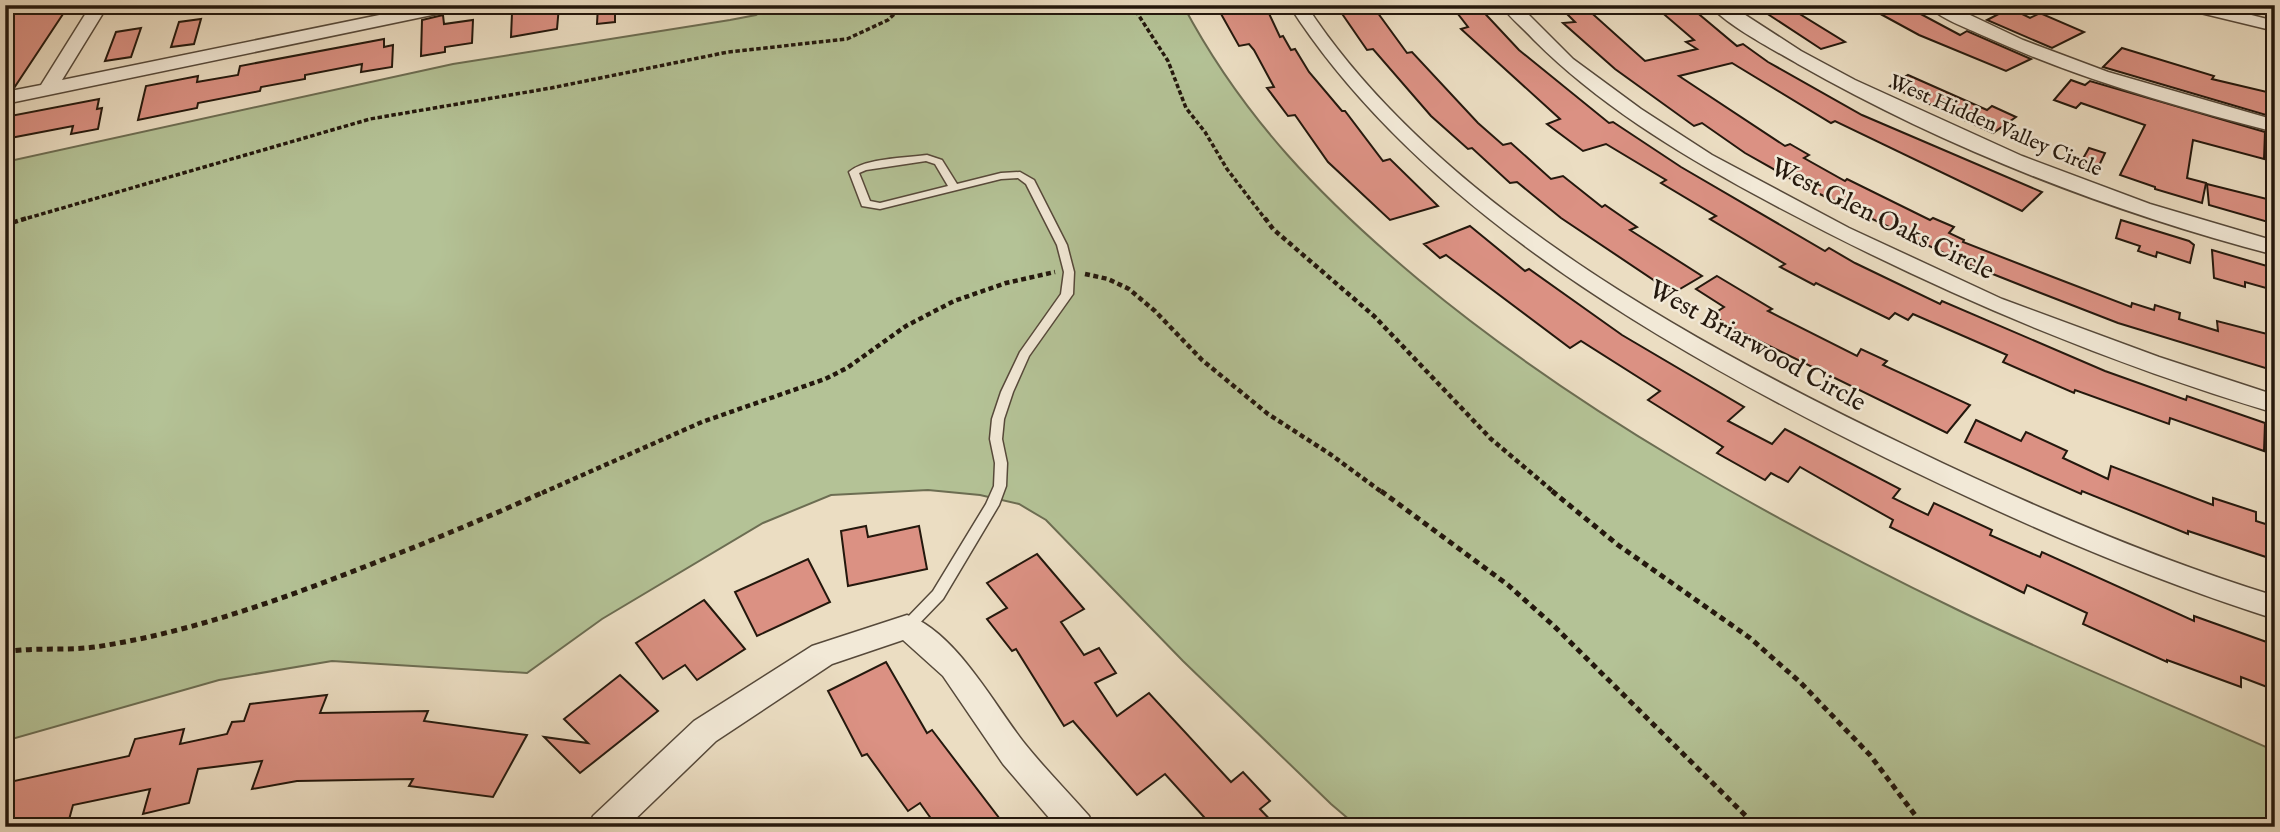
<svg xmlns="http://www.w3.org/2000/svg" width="2280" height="832" font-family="'IM FELL English',serif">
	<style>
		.green { fill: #b4c296; stroke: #6c6d52; stroke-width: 2 }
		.building { fill: #db9183; stroke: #24180d; stroke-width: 2 }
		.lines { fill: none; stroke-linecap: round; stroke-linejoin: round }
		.lane-casing { stroke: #56493a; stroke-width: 3 }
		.street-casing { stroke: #56493a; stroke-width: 3 }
		.path-far2 { stroke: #24180d; stroke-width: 3.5; stroke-dasharray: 4.5 2.5; stroke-linecap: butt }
		.path-far1 { stroke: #24180d; stroke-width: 4.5; stroke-dasharray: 5 3.5; stroke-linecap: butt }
		.path { stroke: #24180d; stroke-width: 5; stroke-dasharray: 6 4.5; stroke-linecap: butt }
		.lane { fill: #f2e9d7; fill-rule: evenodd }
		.street { fill: #f2e9d7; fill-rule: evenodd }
		.labels { text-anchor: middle; stroke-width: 5; stroke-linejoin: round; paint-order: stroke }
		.far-street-label { font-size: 21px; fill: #24180d; stroke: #f2e9d7 }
		.street-label { font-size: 26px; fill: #24180d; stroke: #f2e9d7 }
	</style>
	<rect width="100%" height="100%" fill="#ebddc2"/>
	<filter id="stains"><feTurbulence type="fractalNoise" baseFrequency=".00286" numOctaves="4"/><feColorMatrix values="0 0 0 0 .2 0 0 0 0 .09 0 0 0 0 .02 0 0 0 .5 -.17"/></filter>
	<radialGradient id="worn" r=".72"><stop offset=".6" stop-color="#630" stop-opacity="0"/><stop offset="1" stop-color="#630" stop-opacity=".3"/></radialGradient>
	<path class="green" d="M770 5H1183C1243 118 1322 199 1419 280 1578 412 1774 521 1960 611 2063 661 2170 704 2275 751V827H1358L1331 804 1183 661 1046 520 1019 504 980 495 928 490 831 495 763 523 602 619 527 673 332 661 219 680 5 741V162L453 64 730 20 756 15Z"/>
	<g class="building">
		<polygon points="69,5 14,88 5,89 5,22 17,6"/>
		<polygon points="598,5 615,5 615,22 597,24"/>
		<polygon points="1216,5 1265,5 1280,37 1283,36 1291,50 1295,49 1309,72 1342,111 1345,111 1383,161 1390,159 1438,206 1390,220 1328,162 1295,115 1288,116 1267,88 1274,87 1254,50 1249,44 1239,46"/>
		<polygon points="1336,5 1372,5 1407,53 1412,52 1478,123 1503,145 1511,143 1551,179 1563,176 1602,207 1605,205 1637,227 1630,230 1702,276 1673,293 1561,218 1517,182 1510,183 1472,148 1468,149 1431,116 1373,49 1367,50"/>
		<polygon points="1451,5 1477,5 1519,50 1609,123 1613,122 1681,167 1825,251 1829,248 1855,263 1940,304 1942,301 2105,371 2186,400 2187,396 2265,423 2264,451 2170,418 2169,424 2075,390 2074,393 2003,362 2007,355 1913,314 1908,320 1895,313 1889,319 1816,283 1814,285 1780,267 1785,264 1710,219 1716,216 1661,183 1666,180 1606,144 1583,151 1547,124 1560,119 1461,29 1468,27"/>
		<polygon points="1661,5 1688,5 1737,46 1743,44 1768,62 1862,115 2042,192 2022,211 1835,121 1831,123 1732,63 1679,76 1785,146 1790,144 1809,155 1804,158 1845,181 1847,179 1930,220 1933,218 1954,227 1949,233 1964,240 1963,242 2053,277 2131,307 2132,303 2154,310 2155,305 2180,313 2179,319 2218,331 2217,321 2275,336 2275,371 2118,323 2033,290 1965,263 1807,188 1745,153 1702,123 1694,126 1615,69 1563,23 1575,22 1563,10 1585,7 1645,61 1697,49 1686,42 1694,40 1659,10 1665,9"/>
		<polygon points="1754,5 1785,5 1845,42 1821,49"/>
		<polygon points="1864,5 1904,5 1960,35 1967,31 2031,59 2006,71 1919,35"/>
		<polygon points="559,6 557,29 511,37 512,13"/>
		<polygon points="2010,8 2030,18 2040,13 2084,32 2052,48 1987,20"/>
		<polygon points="443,15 444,24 473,20 472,43 445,47 445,52 421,56 422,20"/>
		<polygon points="201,19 194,44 171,47 179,22"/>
		<polygon points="141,28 131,57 105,61 116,32"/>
		<polygon points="384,39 384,47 393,45 392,67 361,72 362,64 305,75 305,79 261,87 260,91 198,103 197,108 138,120 146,86 198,76 197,82 238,75 240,66"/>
		<polygon points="2122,48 2214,76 2212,79 2267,92 2266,115 2103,67"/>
		<polygon points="1908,75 1987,110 1992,106 2016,117 1993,133 1890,86"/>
		<polygon points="2071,80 2085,85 2090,81 2265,132 2264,159 2193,140 2187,178 2206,183 2202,203 2155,189 2155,187 2120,175 2145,125 2081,103 2076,108 2054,100"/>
		<polygon points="99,99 97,109 102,108 98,129 71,134 73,126 5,139 5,117"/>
		<polygon points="2089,148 2105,153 2097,170 2080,164"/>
		<polygon points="2207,184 2275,201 2275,224 2209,205"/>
		<polygon points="2121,220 2189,241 2194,245 2190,263 2157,252 2156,257 2138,251 2140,246 2116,238"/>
		<polygon points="1470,226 1525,271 1529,269 1622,335 1744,407 1728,421 1772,444 1785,429 1900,489 1893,498 1928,515 1934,503 1992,530 1990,535 2040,557 2042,552 2194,621 2194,616 2275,645 2275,690 2241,677 2241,687 2167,660 2167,662 2083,624 2087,613 2027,585 2024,593 1890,527 1893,520 1800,467 1788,482 1771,473 1765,480 1717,453 1723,447 1648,400 1660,391 1581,341 1570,348 1446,255 1440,258 1424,244"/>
		<polygon points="2212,250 2267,266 2266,288 2245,282 2245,287 2214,278"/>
		<polygon points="1717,276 1772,309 1768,311 1857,356 1861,349 1887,361 1883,365 1970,405 1947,433 1739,331 1712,315 1724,307 1696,289"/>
		<polygon points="1976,420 2021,441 2026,432 2067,451 2063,458 2108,479 2111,466 2213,505 2213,498 2256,512 2256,521 2275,527 2275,560 2188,531 2188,534 2082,491 2081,494 1965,442"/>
		<polygon points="866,526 868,537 919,526 927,569 848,586 841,531"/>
		<polygon points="1037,554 1084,609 1061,622 1084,655 1099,648 1116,673 1095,683 1117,716 1149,693 1231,782 1243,772 1270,801 1260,809 1277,827 1213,827 1165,774 1137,795 1073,721 1064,726 1016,649 1012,651 987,619 1007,608 987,583"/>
		<polygon points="808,559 830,602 757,636 735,592"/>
		<polygon points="704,600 745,649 697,680 685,665 663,679 636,643"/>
		<polygon points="886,662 927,733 932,730 1006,827 937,827 920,803 908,811 867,754 862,756 828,691"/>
		<polygon points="620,675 658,711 580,773 544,737 588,743 564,719"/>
		<polygon points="327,695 320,713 428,711 424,721 527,735 493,797 409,786 413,779 297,781 252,789 262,761 198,769 189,803 143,814 150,789 73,805 67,827 5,827 5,799 9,798 14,781 129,756 135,739 184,729 180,744 227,734 232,722 244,721 250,704"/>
	</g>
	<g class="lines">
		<g class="lane-casing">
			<path id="lane" d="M927 155 942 160 957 184 1001 173 1020 172 1034 180 1067 245 1074 272 1073 294 1029 356 1013 392 1004 419 1002 439 1007 463 1006 486 999 505 943 599 912 631 907 633 902 631 900 627 902 623 933 591 986 504 994 486 995 463 990 439 992 419 1001 392 1020 352 1061 294 1064 272 1057 245 1026 184 1018 178 1001 179 880 209 862 206 849 172C865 158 905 158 927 155ZM926 161 935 164 948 186 880 203 870 201 859 173 866 170Z"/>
		</g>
		<g class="street-casing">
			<g id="street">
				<polygon points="91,5 108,5 62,80 428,5 464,5 456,10 5,104 5,92 41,85"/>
				<path d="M1289 5H1306C1437 205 1699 347 1911 448 2029 505 2149 557 2275 596V619C2140 576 2013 520 1886 458 1673 353 1420 210 1289 5Z"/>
				<path d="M1501 5H1519L1573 59 1641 109 1712 155 1849 228 2002 299 2159 357 2275 395V413C2094 359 1920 284 1754 194 1675 151 1597 103 1534 40 1523 28 1510 18 1501 5Z"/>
				<path d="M1710 5H1730L1801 51 1855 80 2022 156 2150 204 2275 241V255C2110 212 1946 148 1798 64 1774 50 1726 25 1710 5Z"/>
				<path d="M1928 5H1949L2023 40 2108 72 2275 120V132C2176 107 2077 78 1984 36 1967 28 1940 19 1928 5Z"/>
				<polygon points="2182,5 2212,5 2275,21 2275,31 2184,9"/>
				<path d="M907 615C956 632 994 705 1025 744 1045 769 1068 792 1089 816L1094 827H1057L1003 764 943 676 903 640 832 664 716 741 627 827H588L593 816 694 721 812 646Z"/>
			</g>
		</g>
		<g class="path-far2">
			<polyline points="1132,5 1168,61 1186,108 1205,132 1227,169 1266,220"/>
			<polyline points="21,220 370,119 551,88 728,52 847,39 888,20 904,5"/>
		</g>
		<g class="path-far1">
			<polyline points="1265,218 1273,229 1374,316 1491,439 1555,493"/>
			<polyline points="5,225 27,218"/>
			<polyline points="1085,274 1108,279 1129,289 1155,311 1202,360 1268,414 1330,454 1383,493"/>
			<polyline points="542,493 702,422 825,379 847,368 906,326 954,301 1006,283 1055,272"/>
		</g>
		<g class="path">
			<polyline points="1381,491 1508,585 1554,626 1757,827"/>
			<polyline points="1552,491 1618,545 1750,638 1801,683 1870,755 1924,827"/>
			<path d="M5 652C35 647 65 651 95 647 188 633 277 601 364 567 426 543 486 518 546 491"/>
		</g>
		<use href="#lane" class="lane"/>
		<use href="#street" class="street"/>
	</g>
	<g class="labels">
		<g class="far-street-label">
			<text transform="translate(1996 125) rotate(23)" y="7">West Hidden Valley Circle</text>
		</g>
		<g class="street-label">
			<text transform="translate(1883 218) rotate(26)" y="9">West Glen Oaks Circle</text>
			<text transform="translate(1758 345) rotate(29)" y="9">West Briarwood Circle</text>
		</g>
	</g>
	<rect width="2280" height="832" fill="none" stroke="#ebddc2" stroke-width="28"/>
	<rect x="7" y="7" width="2266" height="818" fill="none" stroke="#24180d" stroke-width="3.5"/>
	<rect x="14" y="14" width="2252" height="804" fill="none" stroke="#24180d" stroke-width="2"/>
	<rect width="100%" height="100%" filter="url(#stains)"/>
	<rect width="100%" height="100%" fill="url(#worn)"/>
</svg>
